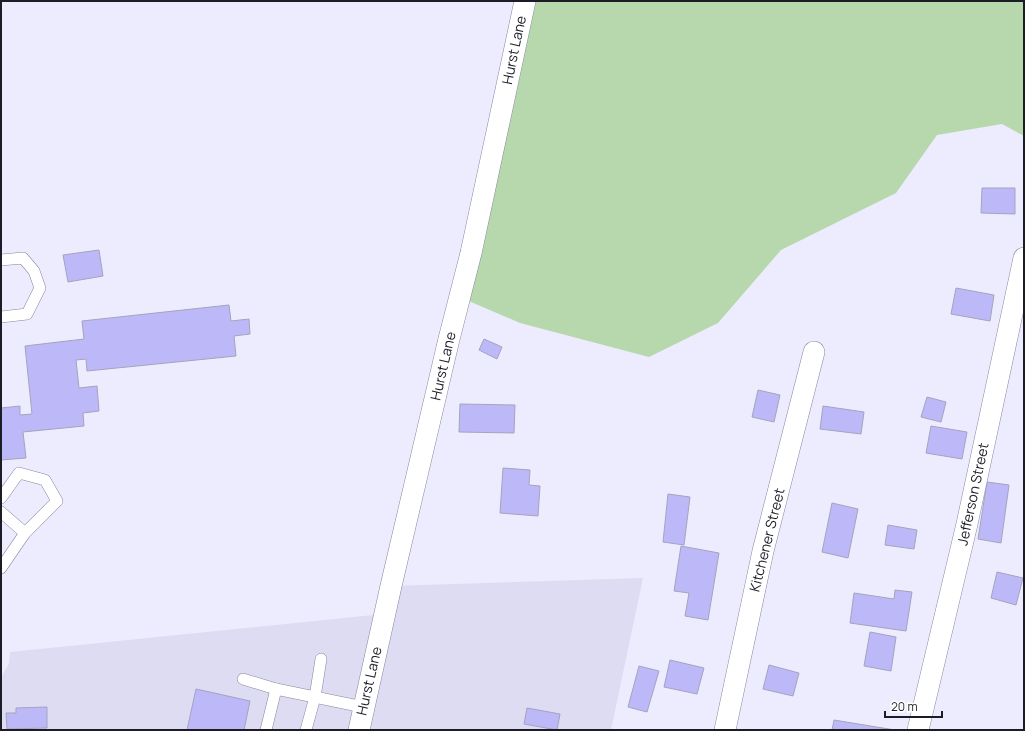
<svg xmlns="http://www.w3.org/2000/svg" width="1025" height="731" font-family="Manrope,sans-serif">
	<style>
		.built { fill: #dddcf2 }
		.green { fill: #b7d8ad }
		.building { fill: #bdb9f8; stroke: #a4a3be }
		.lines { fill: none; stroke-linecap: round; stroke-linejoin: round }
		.service-casing { stroke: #8786a0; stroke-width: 12 }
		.minor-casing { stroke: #8786a0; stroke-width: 22 }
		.service { stroke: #fff; stroke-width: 11 }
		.minor { stroke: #fff; stroke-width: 21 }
		.labels { text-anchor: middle; stroke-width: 4; stroke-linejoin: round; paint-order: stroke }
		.street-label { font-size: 14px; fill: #1c1c26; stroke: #fff }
	</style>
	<rect width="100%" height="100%" fill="#edecfe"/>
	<polygon class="built" points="643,578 611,730 1,730 1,678 9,663 10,652 383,614 391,586"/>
	<polygon class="green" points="522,1 1024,1 1024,136 1002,124 937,135 896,193 781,250 718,323 649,357 520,323 457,296"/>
	<g class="building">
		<polygon points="982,188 1015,188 1015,214 981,213"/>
		<polygon points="99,250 103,276 68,282 63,255"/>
		<polygon points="956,288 994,295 990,321 951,314"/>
		<polygon points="229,305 231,321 249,319 250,334 234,336 236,356 87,371 86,359 76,360 79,388 97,386 99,411 83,413 84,426 23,432 26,458 1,460 1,408 20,406 20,415 32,414 25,346 84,339 82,321"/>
		<polygon points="484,339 502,347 497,359 479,350"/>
		<polygon points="758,390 780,395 774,422 752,417"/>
		<polygon points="927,397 946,402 941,422 921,417"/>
		<polygon points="460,404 515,405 514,433 459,432"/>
		<polygon points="823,406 864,412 861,434 820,429"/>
		<polygon points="931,426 967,432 962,459 926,453"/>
		<polygon points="503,468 530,470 529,485 540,486 538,516 500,513"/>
		<polygon points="987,482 1009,485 1001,543 978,539"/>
		<polygon points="668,494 690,497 684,545 663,542"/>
		<polygon points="832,503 858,509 848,558 822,552"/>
		<polygon points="888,525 917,530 914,549 885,545"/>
		<polygon points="681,546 719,553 708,620 685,616 689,593 674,591"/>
		<polygon points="997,572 1023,578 1016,605 991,598"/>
		<polygon points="895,590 912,592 906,631 850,623 854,593 894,599"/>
		<polygon points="870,632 896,637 891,671 864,666"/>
		<polygon points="670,660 704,668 697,694 664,687"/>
		<polygon points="769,665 799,673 793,696 763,689"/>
		<polygon points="639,666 659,671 647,712 628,707"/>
		<polygon points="196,689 250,701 244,730 187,730"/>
		<polygon points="47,707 47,728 7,729 6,713 16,713 16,708"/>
		<polygon points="527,708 560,714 557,730 524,724"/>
		<polygon points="834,720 895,730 832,730"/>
	</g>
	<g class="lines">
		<g class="service-casing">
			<g id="service">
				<polyline points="1,260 23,258 34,271 40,288 27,314 1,317"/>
				<polyline points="1,498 19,473 45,480 57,501 25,533"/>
				<polyline points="1,512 25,533 1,568"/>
				<polyline points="243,679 276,689"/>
				<polyline points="266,730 276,689 363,707"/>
				<polyline points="306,730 315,697 321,659"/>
			</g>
		</g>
		<g class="minor-casing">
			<g id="minor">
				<polyline points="359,730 391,586 449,339 471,253 525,1"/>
				<polyline points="725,730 763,551 814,352"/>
				<polyline points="918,730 967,524 1024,258"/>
			</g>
		</g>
		<use href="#service" class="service"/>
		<use href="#minor" class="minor"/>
	</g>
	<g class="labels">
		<g class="street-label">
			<text transform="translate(514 50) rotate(-78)" y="5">Hurst Lane</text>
			<text transform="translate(443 366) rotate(-77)" y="5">Hurst Lane</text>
			<text transform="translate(973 494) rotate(-78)" y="5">Jefferson Street</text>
			<text transform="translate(767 540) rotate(-76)" y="5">Kitchener Street</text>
			<text transform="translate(369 681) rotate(-77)" y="5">Hurst Lane</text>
		</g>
	</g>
	<rect width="1025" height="731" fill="none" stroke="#1c1c26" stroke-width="4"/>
	<path d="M885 711v6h57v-6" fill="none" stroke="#1c1c26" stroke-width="2"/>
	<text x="891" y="711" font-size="12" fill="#1c1c26" stroke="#ffffff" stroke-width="3" paint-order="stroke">20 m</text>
</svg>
